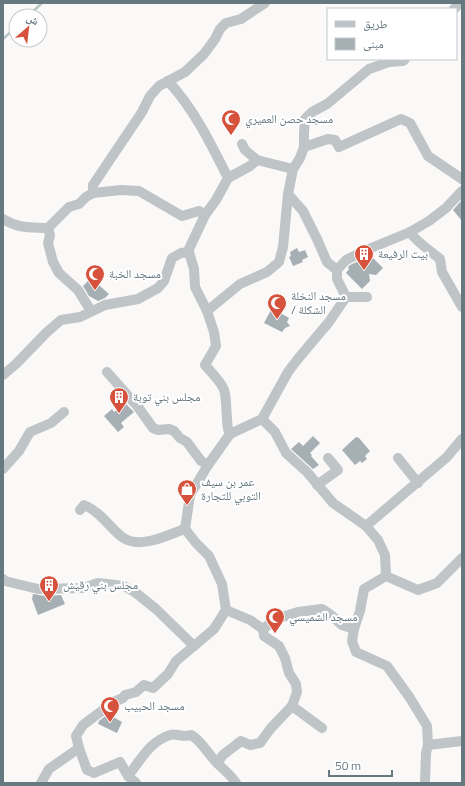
<svg xmlns="http://www.w3.org/2000/svg" width="465" height="786" font-family="'Titillium Web','Noto Naskh Arabic',sans-serif">
	<style>
		.lines { fill: none; stroke-linecap: round; stroke-linejoin: round }
		.stream { stroke: #b8c5c8; stroke-width: 2.5 }
		.building { fill: #a6b0b4 }
		.minor { stroke: #bfc4c7; stroke-width: 10 }
		.labels { text-anchor: middle; stroke-width: 4; stroke-linejoin: round; paint-order: stroke }
		.poi-label { font-size: 12px; fill: #667880; stroke: #fff; text-anchor: start }
	</style>
	<rect width="100%" height="100%" fill="#faf9f8"/>
	<g class="lines">
		<g class="stream">
			<polyline points="28,16 42,3"/>
			<polyline points="3,39 16,27"/>
		</g>
	</g>
	<g class="building">
		<polygon points="462,200 462,221 453,210"/>
		<polygon points="297,248 299,252 305,250 308,257 302,260 303,262 293,266 289,257 291,256 290,252"/>
		<polygon points="371,256 383,268 376,275 369,274 370,281 362,289 346,273 349,269 348,267 350,265 363,259 366,261"/>
		<polygon points="91,278 109,294 105,298 98,301 89,296 83,286"/>
		<polygon points="272,308 289,318 287,322 290,326 285,328 282,332 264,323"/>
		<polygon points="125,403 134,412 121,423 124,427 118,432 104,416 112,409 114,412"/>
		<polygon points="313,436 320,443 310,453 312,455 311,456 319,465 313,469 291,449 299,442 303,446"/>
		<polygon points="356,437 359,438 370,451 365,456 367,459 362,463 360,461 355,465 342,450"/>
		<polygon points="33,594 45,596 61,595 65,604 38,615 32,599"/>
		<polygon points="108,714 122,722 117,733 98,724 99,721"/>
	</g>
	<g class="lines">
		<g class="minor">
			<polyline points="454,9 460,3"/>
			<path d="M168 81C194 109 211 144 228 178L216 200 205 215"/>
			<polyline points="242,144 245,150 257,160"/>
			<polyline points="304,147 328,139 335,140 339,147 401,119 410,123 428,156 462,179"/>
			<polyline points="228,178 250,166 257,160 293,169"/>
			<polyline points="93,193 121,190 139,191 182,216 199,211 205,215 189,249 189,252"/>
			<polyline points="288,194 303,211 317,239 327,262 337,270"/>
			<path d="M3 219C19 229 30 227 48 228L69 207 79 204 86 197 93 193V185L142 112 150 96 159 86 185 72 204 54 215 39 220 29 226 23 241 19 265 3"/>
			<polyline points="48,228 50,235 48,243 53,262 59,273 78,290 91,311"/>
			<path d="M410 232C416 242 431 251 440 259L442 272 462 307"/>
			<polyline points="346,297 367,297"/>
			<polyline points="207,311 240,284 267,272 279,262 283,247 288,194 293,169 300,158 304,147 304,133 305,119 312,112 327,104 369,69 389,62 403,61 405,59"/>
			<polyline points="107,372 138,407 153,428 158,430 169,429 174,431 180,438 187,442 201,461 208,465"/>
			<path d="M3 375 16 364 47 332 61 320 80 317 105 305 138 299 158 288 164 281 172 258 181 253 189 252 194 269 195 287 207 311 214 332 216 346 205 365C210 371 222 383 224 390 228 401 225 427 230 434"/>
			<polyline points="398,458 418,483"/>
			<polyline points="3,469 19,451 30,432 51,423 64,412"/>
			<polyline points="317,485 338,470 328,458"/>
			<path d="M80 510 84 505C101 512 109 527 122 537 140 550 167 535 185 529"/>
			<polyline points="366,526 333,503 307,472 286,453 275,432 262,419 288,372 297,360 329,322 346,297 337,279 337,270 346,260 364,251 410,232 429,221 446,208 462,191"/>
			<polyline points="386,576 418,590 437,583 462,558"/>
			<polyline points="3,579 5,581 38,589 83,588 98,583 124,586 136,593 156,609 194,646 214,629 226,610 222,584 209,556 196,543 185,529 190,495 208,465 230,434 262,419"/>
			<polyline points="226,610 250,620 263,629 276,619 298,612 322,609 331,615 342,625 354,629"/>
			<polyline points="263,629 264,636 279,646 285,658 289,673 296,684 297,692 292,706 322,728"/>
			<polyline points="428,745 462,741"/>
			<polyline points="79,748 87,770 94,773 120,762 128,776 136,783"/>
			<polyline points="217,763 223,755 241,741 250,745 260,743 271,728 292,706"/>
			<path d="M128 776C140 761 150 741 170 735 178 733 182 738 191 735 202 741 208 754 217 763 224 770 230 774 236 783"/>
			<polyline points="41,783 49,769 79,748 76,736 83,725 103,710 108,704 123,698 125,695 136,692 144,685 153,688 168,674 176,661 194,646"/>
			<polyline points="425,783 426,753 428,745 427,726 410,698 387,666 356,652 352,641 354,629 360,611 364,589 386,576 385,555 378,540 366,526 447,457 462,439"/>
		</g>
	</g>
	<defs>
		<g id="mosque-pin" transform="scale(1)"><path d="M0 17L-7.5 6A9.5 9.5 0 1 1 7.5 6Z" fill="#d6523c" stroke="#fff"/><path d="M3.5-4.9A6 6 0 1 0 3.5 4.9A5 5 0 1 1 3.5-4.9Z" fill="#fff"/></g>
		<g id="building-pin" transform="scale(1)"><path d="M0 17L-7.5 6A9.5 9.5 0 1 1 7.5 6Z" fill="#d6523c" stroke="#fff"/><path d="M-4-6H4V6H1V3H-1V6H-4ZM-2.5-4.3h1.7v1.8h-1.7ZM.8-4.3h1.7v1.8H.8ZM-2.5-1h1.7V.8h-1.7ZM.8-1h1.7V.8H.8Z" fill="#fff"/></g>
		<g id="shop-pin" transform="scale(1)"><path d="M0 17L-7.5 6A9.5 9.5 0 1 1 7.5 6Z" fill="#d6523c" stroke="#fff"/><path d="M-5-2.5h2.3a2.7 3.5 0 0 1 5.4 0H5L5.5 6h-11ZM-1.5-2.5h3a1.5 2.3 0 0 0-3 0Z" fill="#fff"/></g>
	</defs>
	<g fill-rule="evenodd">
		<use href="#mosque-pin" x="231" y="119"/>
		<use href="#building-pin" x="364" y="254"/>
		<use href="#mosque-pin" x="95" y="274"/>
		<use href="#mosque-pin" x="277" y="303"/>
		<use href="#building-pin" x="119" y="397"/>
		<use href="#shop-pin" x="187" y="489"/>
		<use href="#building-pin" x="49" y="585"/>
		<use href="#mosque-pin" x="275" y="617"/>
		<use href="#mosque-pin" x="110" y="706"/>
	</g>
	<g class="labels">
		<g class="poi-label">
			<text x="245" y="123">مسجد حصن العميري</text>
			<text x="378" y="258">بيت الرفيعة</text>
			<text x="109" y="278">مسجد الخبة</text>
			<text x="291" y="300">مسجد النخلة<tspan x="291" dy="14">/ الشكلة</tspan></text>
			<text x="133" y="401">مجلس بني توبة</text>
			<text x="201" y="486">عمر بن سيف<tspan x="201" dy="14">التوبي للتجارة</tspan></text>
			<text x="63" y="589">مجلس بني رقيش</text>
			<text x="289" y="621">مسجد الشميسي</text>
			<text x="124" y="710">مسجد الحبيب</text>
		</g>
	</g>
	<rect width="465" height="786" fill="none" stroke="#667880" stroke-width="8"/>
	<rect x="327" y="8" width="130" height="52" fill="#ffffff" stroke="#c2c9cc"/>
	<rect x="335" y="21" width="20" height="6" fill="#bfc4c7" stroke="#c2c9cc"/>
	<text x="363" y="28" font-size="12" fill="#667880">طريق</text>
	<rect x="335" y="38" width="20" height="12" fill="#a6b0b4" stroke="#c2c9cc"/>
	<text x="363" y="48" font-size="12" fill="#667880">مبنى</text>
	<g transform="translate(28 28) rotate(28)"><circle r="19" fill="#ffffff" stroke="#c2c9cc"/>
	<path d="M0-3L7 15L0 10L-7 15Z" fill="#d6523c"/>
	<text y="-6" font-size="11" font-weight="bold" text-anchor="middle" fill="#667880">ش</text>
	</g>
	<path d="M329 770v6h63v-6" fill="none" stroke="#667880" stroke-width="2"/>
	<text x="335" y="770" font-size="12" fill="#667880" stroke="#ffffff" stroke-width="3" paint-order="stroke">50 m</text>
</svg>
